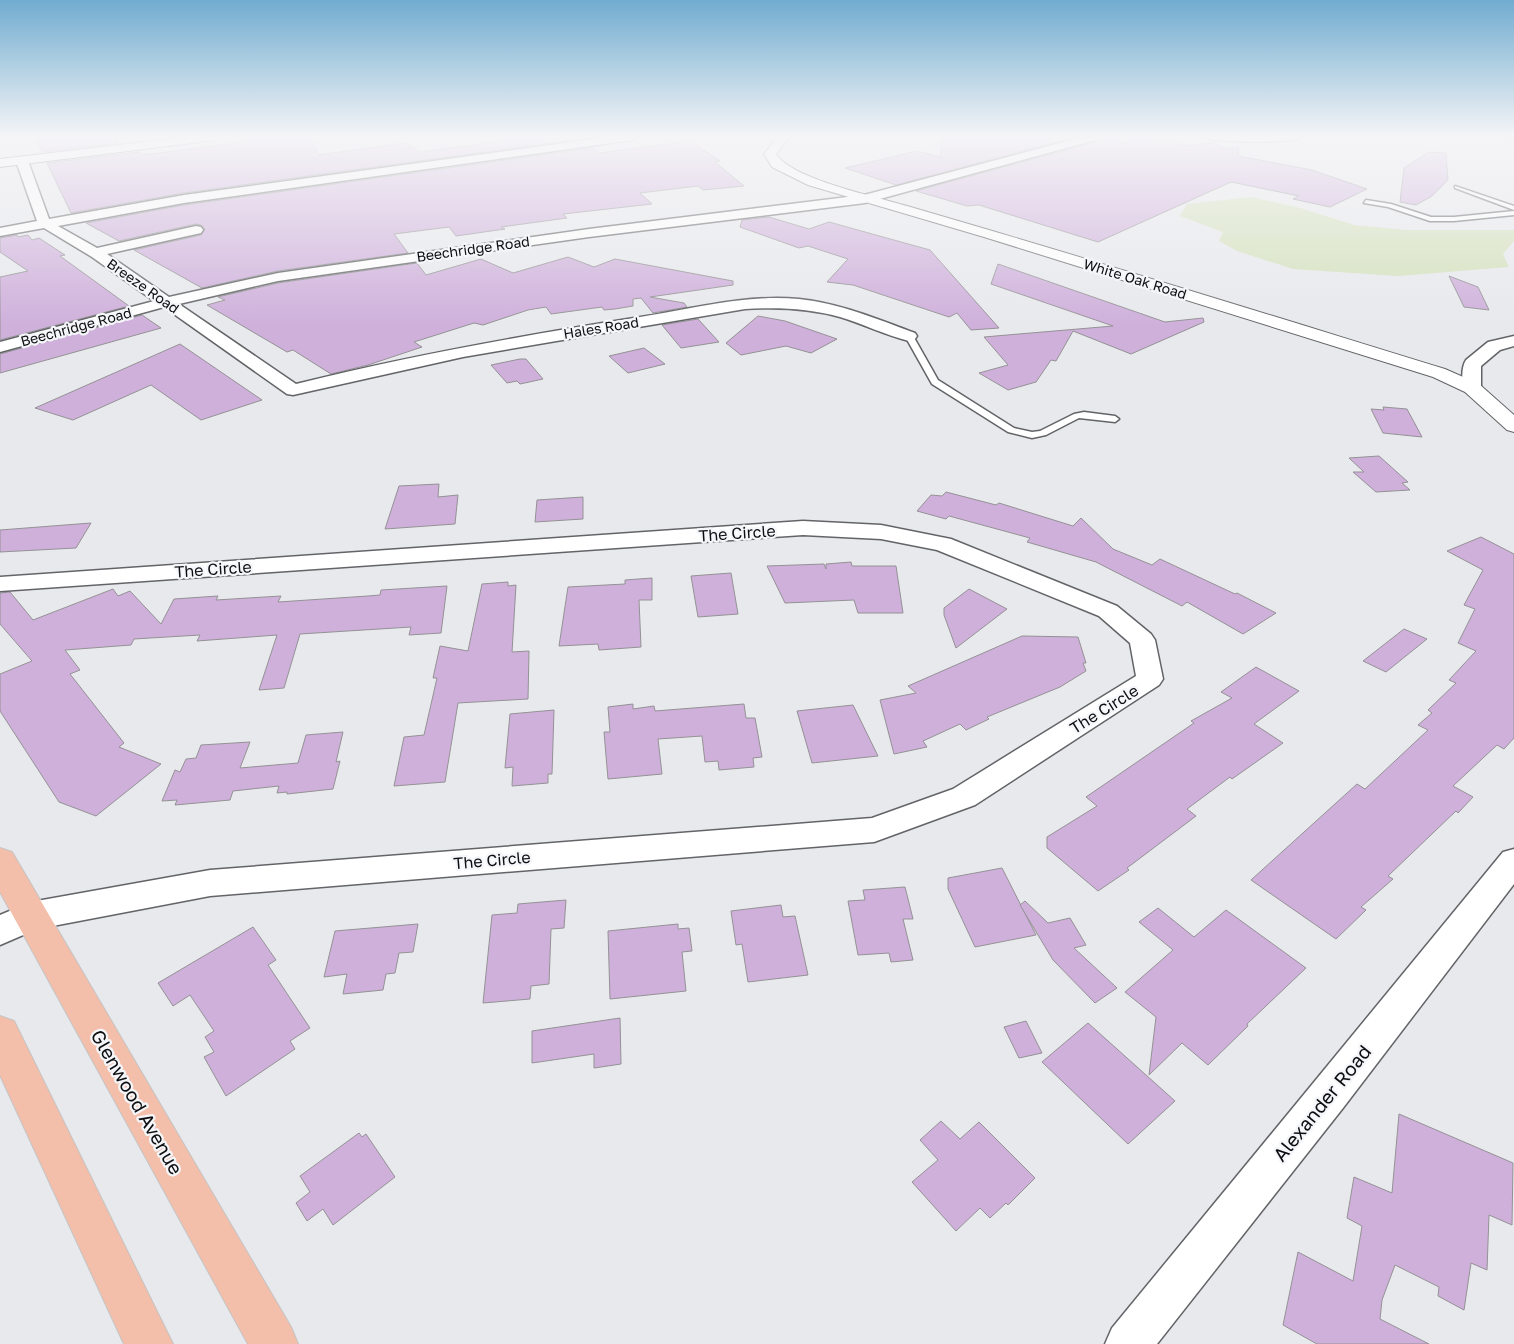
<svg xmlns="http://www.w3.org/2000/svg" width="1514" height="1344" font-family="'Golos Text',sans-serif">
	<style>
		.green { fill: #d3e1ba }
		.building { fill: #cfb0db; stroke: #949295 }
		.lines { fill: none; stroke-linecap: round; stroke-linejoin: round }
		.service-casing { stroke: #636467; stroke-width: 3 }
		.minor-casing { stroke: #636467; stroke-width: 3 }
		.tertiary-casing { stroke: #636467; stroke-width: 2 }
		.primary-casing { stroke: #c5c5c5; stroke-width: 2 }
		.service { fill: #fff; fill-rule: evenodd }
		.minor { fill: #fff; fill-rule: evenodd }
		.tertiary { fill: #fff; fill-rule: evenodd }
		.primary { fill: #f3beaa; fill-rule: evenodd }
		.labels { text-anchor: middle; stroke-width: 4.5; stroke-linejoin: round; paint-order: stroke }
		.far-street-label { font-size: 14px; fill: #0e0e0f; stroke: #f5f6fa }
		.street-label { font-size: 16px; fill: #0e0e0f; stroke: #f5f6fa }
		.near-street-label { font-size: 19px; fill: #0e0e0f; stroke: #f5f6fa }
	</style>
	<rect width="100%" height="100%" fill="#e8e9ed"/>
	<polygon class="green" points="1251,197 1297,207 1354,225 1405,230 1514,230 1514,241 1503,254 1509,267 1398,276 1293,269 1237,251 1219,241 1223,232 1180,216 1187,204"/>
	<g class="building">
		<polygon points="35,137 116,137 118,143 42,152"/>
		<polygon points="283,137 310,137 318,155 406,143 420,152 538,137 577,137 580,139 184,193 71,213 47,163 123,154 139,152 143,155"/>
		<polygon points="943,137 1075,137 896,185 845,168 917,151 940,157"/>
		<polygon points="1102,137 1119,137 1120,143 1148,139 1159,143 1169,141 1184,146 1212,143 1228,149 1239,147 1238,156 1312,170 1367,189 1330,207 1293,199 1299,196 1231,182 1098,242 979,205 967,206 916,191 1100,141"/>
		<polygon points="690,141 720,161 715,162 744,186 703,190 698,186 640,193 652,204 563,214 567,218 501,227 505,229 456,236 449,227 394,234 408,253 278,271 202,288 134,250 201,235 205,229 201,225 196,224 119,241 86,223 184,205 592,148 600,153"/>
		<polygon points="1429,152 1446,153 1448,180 1432,196 1416,205 1400,202 1404,168"/>
		<polygon points="769,217 809,229 829,222 930,250 999,328 971,330 957,313 949,317 853,285 827,282 848,259 808,246 799,248 740,227 742,220"/>
		<polygon points="17,235 18,237 28,235 32,240 39,238 65,255 60,256 129,306 0,340 0,277 28,271 0,252 0,238"/>
		<polygon points="568,257 594,267 615,259 733,281 733,285 650,297 684,303 687,307 653,313 641,298 633,299 633,306 615,309 604,310 602,307 551,314 546,307 528,310 483,325 474,323 414,342 422,347 368,365 331,374 293,350 287,352 207,305 225,300 218,297 278,283 417,263 426,275 481,259 513,273"/>
		<polygon points="998,264 1165,322 1203,318 1204,322 1131,354 1073,331 1056,361 1051,360 1036,382 1008,390 979,373 1008,365 984,337 1113,326 991,284"/>
		<polygon points="1449,276 1478,287 1489,310 1464,307"/>
		<polygon points="142,315 161,328 0,373 0,354"/>
		<polygon points="758,316 785,321 837,339 811,353 786,346 741,355 726,343"/>
		<polygon points="698,319 719,342 681,348 662,325"/>
		<polygon points="180,344 262,400 201,420 151,385 73,420 35,408"/>
		<polygon points="644,348 665,364 628,373 609,356"/>
		<polygon points="520,359 526,359 543,379 520,384 517,381 507,383 491,365"/>
		<polygon points="1383,407 1407,409 1422,437 1383,433 1371,409 1384,410"/>
		<polygon points="1379,456 1408,482 1402,483 1410,490 1376,492 1353,472 1364,472 1349,458"/>
		<polygon points="439,484 438,497 458,495 455,524 385,529 399,486"/>
		<polygon points="946,492 996,505 999,503 1073,526 1081,518 1113,549 1152,565 1160,559 1235,594 1237,593 1276,613 1243,634 1187,602 1182,606 1096,562 1027,542 1030,538 949,516 946,519 917,511 931,495 942,496"/>
		<polygon points="583,497 583,519 535,522 537,500"/>
		<polygon points="91,523 76,548 0,552 0,530"/>
		<polygon points="1481,537 1514,554 1514,738 1504,749 1497,745 1453,786 1473,797 1458,813 1456,811 1388,876 1393,879 1361,907 1366,910 1336,939 1251,880 1357,784 1365,789 1428,730 1418,725 1432,713 1428,710 1456,683 1449,680 1476,651 1458,643 1475,609 1464,605 1483,570 1447,551"/>
		<polygon points="851,562 852,566 896,566 903,613 858,613 854,600 785,603 767,566 824,564 826,569 826,564"/>
		<polygon points="731,573 738,614 698,617 691,576"/>
		<polygon points="652,578 652,600 639,600 641,647 599,650 598,644 559,646 568,587 625,584 625,580"/>
		<polygon points="508,582 508,586 516,585 512,652 529,651 528,699 458,703 445,782 394,786 404,737 424,735 437,678 433,678 440,646 468,651 482,584"/>
		<polygon points="447,586 441,633 409,635 411,627 300,634 284,688 259,690 277,635 197,641 200,635 134,639 131,645 65,650 80,670 70,674 124,743 119,747 161,764 96,816 59,802 0,711 0,674 32,661 0,624 0,593 10,592 33,620 113,589 118,596 130,591 161,624 174,599 218,596 216,600 281,596 278,602 368,596 380,595 381,590"/>
		<polygon points="969,589 1007,609 956,648 944,615 944,608"/>
		<polygon points="1404,629 1427,639 1386,672 1363,661"/>
		<polygon points="1022,636 1078,637 1086,663 1083,663 1086,671 1060,687 987,717 989,719 966,730 960,724 923,741 927,747 894,754 880,700 916,693 908,686"/>
		<polygon points="1256,667 1299,691 1254,724 1283,743 1232,779 1230,777 1187,809 1196,816 1127,868 1129,870 1098,891 1047,848 1047,837 1097,806 1086,797 1194,723 1191,721 1232,698 1221,692"/>
		<polygon points="633,704 633,709 654,706 655,711 744,704 746,718 755,718 762,757 753,758 754,767 719,770 718,761 705,762 702,736 658,739 662,774 608,779 604,732 610,732 608,707"/>
		<polygon points="853,705 878,756 812,763 797,711"/>
		<polygon points="554,710 552,774 548,774 548,783 512,786 513,767 505,768 510,714"/>
		<polygon points="343,732 336,762 340,761 333,789 287,794 287,792 277,793 279,786 233,791 230,800 175,805 177,800 162,801 175,770 180,772 186,759 196,758 201,745 250,742 240,768 298,763 306,735"/>
		<polygon points="1002,868 1036,935 975,947 948,889 948,878"/>
		<polygon points="905,887 913,919 903,919 913,960 891,962 889,953 858,955 848,901 865,900 863,890"/>
		<polygon points="566,900 564,928 551,929 549,984 531,986 530,999 483,1003 492,915 517,913 518,904"/>
		<polygon points="1025,901 1048,923 1070,918 1086,945 1074,948 1117,988 1095,1003 1053,960 1020,905"/>
		<polygon points="781,905 783,917 795,916 808,975 748,982 742,944 736,945 731,911"/>
		<polygon points="1158,908 1194,937 1226,910 1306,968 1247,1024 1248,1026 1208,1065 1182,1043 1149,1075 1156,1017 1125,992 1173,950 1139,922"/>
		<polygon points="418,924 413,952 399,953 395,973 386,974 383,990 343,994 347,974 324,977 335,931"/>
		<polygon points="678,924 678,929 689,928 692,951 682,952 686,991 610,999 608,931"/>
		<polygon points="253,927 276,960 268,965 310,1028 290,1041 295,1049 226,1096 204,1057 214,1052 205,1037 214,1031 190,995 173,1006 158,983"/>
		<polygon points="620,1018 621,1064 594,1068 594,1054 532,1063 532,1031"/>
		<polygon points="1026,1021 1042,1053 1019,1058 1004,1027"/>
		<polygon points="1088,1023 1175,1101 1128,1144 1042,1062"/>
		<polygon points="1399,1114 1513,1163 1512,1225 1489,1215 1487,1270 1471,1263 1464,1310 1438,1296 1439,1287 1395,1265 1382,1300 1380,1319 1429,1344 1317,1344 1283,1325 1298,1252 1353,1281 1362,1226 1347,1218 1354,1177 1392,1193"/>
		<polygon points="941,1121 960,1139 979,1122 1035,1178 1008,1205 1006,1203 990,1218 980,1208 956,1231 912,1182 938,1160 920,1140"/>
		<polygon points="359,1133 362,1137 366,1134 395,1177 333,1225 323,1209 307,1221 296,1203 310,1192 300,1176"/>
	</g>
	<g class="lines">
		<g class="service-casing">
			<g id="service">
				<polygon points="1455,186 1514,206 1514,210 1455,188"/>
				<polygon points="1366,200 1391,204 1431,217 1454,217 1514,211 1514,215 1454,221 1430,221 1388,207 1364,203"/>
				<polygon points="906,334 912,334 938,380 1014,428 1032,432 1040,431 1074,414 1084,412 1115,416 1119,419 1115,422 1079,418 1046,435 1032,438 1008,432 932,384 905,336"/>
			</g>
		</g>
		<g class="minor-casing">
			<g id="minor">
				<path d="M609 137H638L633 140 184 203 58 226 97 248 196 226 201 227 203 230 201 233 107 254 169 297 278 273 589 229 864 195 1083 137H1100L1099 139 865 203 589 237 278 281 179 304 296 384C408 356 520 336 634 318 688 310 743 294 799 299 839 303 877 319 915 333L917 336 915 339 909 341C885 335 863 324 840 317 808 308 777 307 745 309L463 357 293 395 287 394 164 307 0 352V342L154 301 92 257 44 228 0 236V228L37 221 16 161 18 159 22 158 28 161 49 219 184 195Z"/>
				<polygon points="1207,137 1301,137 1296,140 1256,142 1212,140"/>
				<polygon points="1507,137 1514,137 1514,141"/>
				<path d="M1514 336V346L1500 350 1481 366V388L1478 392 1472 393 1466 392C1461 385 1461 367 1466 360L1488 342Z"/>
				<polygon points="803,521 881,525 951,539 1117,606 1151,634 1155,640 1163,679 1159,685 975,805 874,842 210,896 37,929 0,945 0,915 31,902 210,870 872,818 953,789 1136,676 1130,643 1099,616 937,550 881,539 803,535 0,591 0,577"/>
				<polygon points="1514,849 1514,884 1343,1108 1157,1344 1105,1344 1112,1328 1503,852"/>
			</g>
		</g>
		<g class="tertiary-casing">
			<g id="tertiary">
				<polygon points="187,137 221,137 216,140 0,167 0,159"/>
				<path d="M778 137H789L776 154C791 179 878 197 907 206 1087 258 1266 314 1445 369L1479 384 1514 415V432L1507 430 1465 392 1433 377 984 237 808 185 772 167 764 154Z"/>
			</g>
		</g>
		<g class="primary-casing">
			<g id="primary">
				<polygon points="0,848 12,852 291,1327 298,1344 248,1344 0,892"/>
				<polygon points="0,1016 14,1021 173,1344 124,1344 0,1075"/>
			</g>
		</g>
		<use href="#service" class="service"/>
		<use href="#minor" class="minor"/>
		<use href="#tertiary" class="tertiary"/>
		<use href="#primary" class="primary"/>
	</g>
	<linearGradient id="sky" x2="0" y2="1"><stop stop-color="#71acd0"/><stop offset="0.42" stop-color="#f5f5f7"/><stop offset="1" stop-color="#f5f5f7" stop-opacity="0"/></linearGradient>
	<rect width="1514" height="325" fill="url(#sky)"/>
	<g class="labels">
		<g class="far-street-label">
			<text transform="translate(473 249) rotate(-8)" y="5">Beechridge Road</text>
			<text transform="translate(1135 279) rotate(17)" y="5">White Oak Road</text>
			<text transform="translate(143 286) rotate(35)" y="5">Breeze Road</text>
			<text transform="translate(76 327) rotate(-15)" y="5">Beechridge Road</text>
			<text transform="translate(601 328) rotate(-9)" y="5">Hales Road</text>
		</g>
		<g class="street-label">
			<text transform="translate(737 533) rotate(-4)" y="6">The Circle</text>
			<text transform="translate(213 569) rotate(-4)" y="6">The Circle</text>
			<text transform="translate(1104 709) rotate(-32)" y="6">The Circle</text>
			<text transform="translate(492 860) rotate(-5)" y="6">The Circle</text>
		</g>
		<g class="near-street-label">
			<text transform="translate(137 1102) rotate(60)" y="7">Glenwood Avenue</text>
			<text transform="translate(1322 1103) rotate(-51)" y="7">Alexander Road</text>
		</g>
	</g>
</svg>
